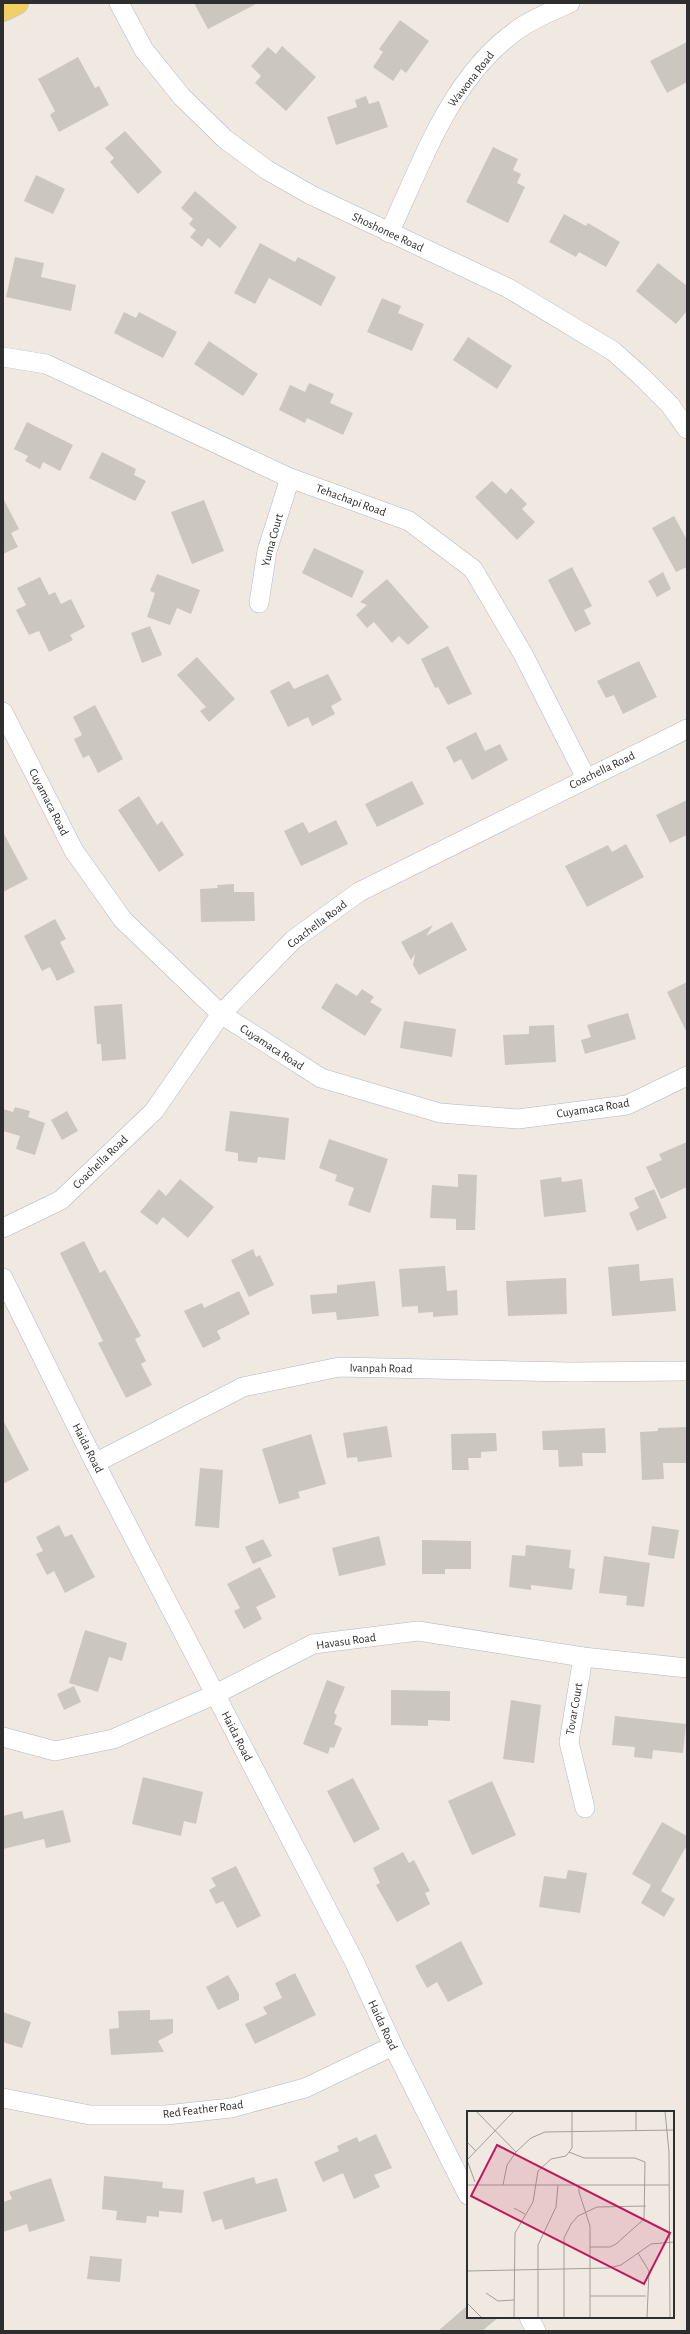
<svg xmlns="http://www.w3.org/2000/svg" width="690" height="2334" font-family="'Alegreya Sans',sans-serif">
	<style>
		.building { fill: #cbc7bf }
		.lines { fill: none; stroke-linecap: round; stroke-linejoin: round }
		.minor-casing { stroke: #b4b7c1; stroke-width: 20 }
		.major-casing { stroke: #c9c9c9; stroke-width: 24 }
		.minor { stroke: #fff; stroke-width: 19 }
		.major { stroke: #f2d163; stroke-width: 22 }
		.labels { text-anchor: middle; stroke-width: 3.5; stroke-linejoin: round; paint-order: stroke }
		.street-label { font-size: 12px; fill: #2e2e2e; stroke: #fff }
		.inset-road { fill: none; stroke: #a29e99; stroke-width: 1 }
		.view { fill: #c2185b; fill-opacity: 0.15; stroke: #c2185b; stroke-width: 2 }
		.inset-edge { fill: none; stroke: #2e2e2e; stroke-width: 2 }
	</style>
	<rect width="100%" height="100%" fill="#efe9e1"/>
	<g class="building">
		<polygon points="194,3 258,3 208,29"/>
		<polygon points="400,20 429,41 406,73 401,69 393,81 373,67 383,52 379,49"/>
		<polygon points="687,42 687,82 667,93 650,61"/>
		<polygon points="282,46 316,77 286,111 255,83 261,76 251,66 268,47 276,54"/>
		<polygon points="78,57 95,88 99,86 109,105 59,132 50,115 55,111 38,79"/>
		<polygon points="366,96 369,104 379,101 388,127 336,145 327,117 357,107 355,100"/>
		<polygon points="125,131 162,172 138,194 110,162 114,158 105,148"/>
		<polygon points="493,147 518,159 513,170 521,174 517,183 525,187 508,223 466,202"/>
		<polygon points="36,175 65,189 53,214 24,201"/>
		<polygon points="195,191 237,227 220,248 208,238 202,247 190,237 196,230 189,224 193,219 181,208"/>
		<polygon points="564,214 586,226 588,223 620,242 606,267 579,252 576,257 549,242"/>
		<polygon points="260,243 295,262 298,257 336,277 321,306 269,278 255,304 234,293"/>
		<polygon points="15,257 44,263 41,277 76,285 71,311 6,297"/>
		<polygon points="658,263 687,286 687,311 676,324 636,291"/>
		<polygon points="382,298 401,306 398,313 424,324 412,351 367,332"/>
		<polygon points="124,312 136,318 139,312 177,332 163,358 114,333"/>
		<polygon points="468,337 512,366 497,389 453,360"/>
		<polygon points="209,341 258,374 243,396 194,364"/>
		<polygon points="309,383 334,394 330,403 353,413 343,435 307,418 305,423 279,410 290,385 305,392"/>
		<polygon points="27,422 73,445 60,471 43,462 40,469 25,461 28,456 14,449"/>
		<polygon points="102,452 136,469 134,475 146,481 135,501 89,478"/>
		<polygon points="492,481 506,494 511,488 527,504 522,509 535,522 517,540 475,497"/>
		<polygon points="3,498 19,529 11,533 18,547 3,554"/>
		<polygon points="204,500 224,551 192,564 171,512"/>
		<polygon points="674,516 687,540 687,567 676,572 652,528"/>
		<polygon points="314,548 364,571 352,598 302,573"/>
		<polygon points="572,567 592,606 584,610 591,624 575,632 548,580"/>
		<polygon points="663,572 671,589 657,597 648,581"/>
		<polygon points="157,574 200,590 191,614 177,608 170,625 147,617 155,593 150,591"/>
		<polygon points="40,577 49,595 55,592 61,604 71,599 85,627 70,635 73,640 49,652 39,631 29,635 16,610 26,605 17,588"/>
		<polygon points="387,579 429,627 408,645 399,636 392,643 374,622 367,628 356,615 367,605 360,602"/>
		<polygon points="150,626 162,655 142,663 131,633"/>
		<polygon points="448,646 472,694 448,705 438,687 435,688 421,659"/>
		<polygon points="197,657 235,699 209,722 200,711 206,707 177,675"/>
		<polygon points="639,661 657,697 623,714 614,695 606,698 597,681"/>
		<polygon points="328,674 342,700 331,706 335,714 312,726 308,717 288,727 270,691 289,681 294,689"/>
		<polygon points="95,705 123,759 98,773 89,755 83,758 74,739 82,735 73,717"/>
		<polygon points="476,732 485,751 500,744 508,760 472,780 461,759 454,763 446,747"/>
		<polygon points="412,781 424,804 377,827 365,804"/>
		<polygon points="139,796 157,825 162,821 184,855 159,872 118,810"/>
		<polygon points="687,800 687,835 670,843 656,815"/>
		<polygon points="336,820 348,844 301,866 284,831 303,822 309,833"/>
		<polygon points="3,832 28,879 3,892"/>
		<polygon points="626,844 644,877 587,907 565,866 608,845 612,852"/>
		<polygon points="234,884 234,892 254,892 255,921 201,922 200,889 218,888 217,885"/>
		<polygon points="55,919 66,939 60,942 75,972 57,981 50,967 42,971 24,936"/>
		<polygon points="452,922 467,950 419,975 413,965 415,954 411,960 401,942 433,925 426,936"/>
		<polygon points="687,982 687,1033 667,992"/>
		<polygon points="336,983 357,996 362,989 374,997 370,1002 382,1009 365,1036 321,1008"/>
		<polygon points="122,1004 126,1059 102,1061 101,1044 97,1044 94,1006"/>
		<polygon points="628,1013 636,1039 585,1054 581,1040 591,1037 587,1025"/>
		<polygon points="404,1021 456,1029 452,1057 400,1048"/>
		<polygon points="554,1025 556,1062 505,1065 503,1035 529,1034 529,1026"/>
		<polygon points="15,1107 30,1111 28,1117 45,1123 35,1155 16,1149 20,1136 3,1131 3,1109 13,1112"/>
		<polygon points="67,1111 78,1131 62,1140 51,1120"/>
		<polygon points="230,1111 289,1118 285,1160 258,1157 257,1163 238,1161 238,1153 225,1151"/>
		<polygon points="329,1139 388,1159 370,1213 348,1205 354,1188 335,1181 337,1175 319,1168"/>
		<polygon points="687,1142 687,1187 661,1199 646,1167 662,1160 659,1154"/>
		<polygon points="458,1174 477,1175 475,1230 456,1230 456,1219 430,1218 432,1185 458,1187"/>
		<polygon points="561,1177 562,1182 582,1179 586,1212 544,1217 540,1180"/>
		<polygon points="180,1179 214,1207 188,1238 163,1217 157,1225 140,1212 159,1189 166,1196"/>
		<polygon points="654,1189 667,1218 637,1231 629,1213 639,1208 634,1198"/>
		<polygon points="84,1241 100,1273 105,1270 141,1336 135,1339 146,1361 141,1364 152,1385 126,1398 98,1343 103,1341 60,1253"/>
		<polygon points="253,1249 256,1257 260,1255 274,1285 249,1297 231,1260"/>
		<polygon points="639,1264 640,1281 673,1278 676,1311 612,1316 608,1267"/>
		<polygon points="445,1266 447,1291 457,1290 458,1315 433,1317 433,1312 418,1313 418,1306 402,1307 399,1269"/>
		<polygon points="566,1278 567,1314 508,1316 506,1281"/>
		<polygon points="375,1281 379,1316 337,1320 336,1312 312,1314 310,1295 337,1293 337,1285"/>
		<polygon points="239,1291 250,1314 217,1331 221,1339 203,1348 184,1311 202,1303 204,1308"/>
		<polygon points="3,1420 29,1470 3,1484"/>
		<polygon points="387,1426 392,1457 358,1462 357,1457 347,1458 343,1433"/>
		<polygon points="687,1427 687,1463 663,1463 664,1479 642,1480 640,1432 658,1431 658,1428"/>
		<polygon points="605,1428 606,1453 582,1453 583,1466 559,1467 558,1450 543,1450 542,1431"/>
		<polygon points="496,1433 497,1451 481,1452 481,1458 468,1458 469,1470 452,1470 451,1434"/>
		<polygon points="311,1434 326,1484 298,1492 300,1498 279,1504 262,1449"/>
		<polygon points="200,1468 223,1470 219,1528 195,1526"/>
		<polygon points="59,1525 65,1537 72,1534 95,1577 65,1593 54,1571 47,1575 36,1554 43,1551 36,1537"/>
		<polygon points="652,1526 679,1530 674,1559 648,1555"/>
		<polygon points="379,1536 386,1565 339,1576 332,1548"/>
		<polygon points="263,1539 272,1556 253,1564 245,1547"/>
		<polygon points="422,1540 471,1541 471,1569 445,1569 445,1574 422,1574"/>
		<polygon points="526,1545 571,1550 569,1568 575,1569 572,1590 531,1585 531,1590 509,1587 512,1555 525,1556"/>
		<polygon points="604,1556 650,1563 644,1607 626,1605 627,1596 599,1593"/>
		<polygon points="260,1567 276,1597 256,1607 262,1619 244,1629 234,1611 240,1608 227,1584"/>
		<polygon points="85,1630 127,1643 122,1661 109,1657 98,1692 69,1683"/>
		<polygon points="327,1680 345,1687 334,1713 337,1715 334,1724 342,1728 334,1748 330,1747 328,1754 303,1744"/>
		<polygon points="74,1686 81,1702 64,1710 57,1694"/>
		<polygon points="391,1690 450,1691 450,1721 428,1720 428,1726 391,1725"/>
		<polygon points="511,1700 541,1705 534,1763 503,1759"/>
		<polygon points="615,1716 686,1724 683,1753 653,1750 652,1759 634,1757 635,1747 612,1745"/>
		<polygon points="143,1777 203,1792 196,1824 184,1821 181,1836 132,1824"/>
		<polygon points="353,1778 380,1829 354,1843 327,1791"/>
		<polygon points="492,1781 516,1835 472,1855 448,1801"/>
		<polygon points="63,1810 71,1842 46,1848 44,1839 3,1849 3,1816 22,1811 24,1819"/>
		<polygon points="662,1822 687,1836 687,1845 661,1891 675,1899 664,1917 641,1903 651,1885 632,1874"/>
		<polygon points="403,1852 409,1863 414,1860 430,1891 425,1893 430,1904 397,1922 376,1885 380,1883 373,1868"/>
		<polygon points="236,1866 261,1916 237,1928 223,1901 216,1904 209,1890 216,1886 211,1878"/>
		<polygon points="568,1870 587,1873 580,1913 539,1907 544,1876 566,1879"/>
		<polygon points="461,1941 483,1984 448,2002 437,1982 427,1988 415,1966"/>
		<polygon points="295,1973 316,2015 255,2044 245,2024 267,2014 263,2007 282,1998 275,1983"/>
		<polygon points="228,1975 239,1994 239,2000 218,2010 206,1987"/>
		<polygon points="150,2010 150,2020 173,2019 173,2033 158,2041 164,2052 111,2055 109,2029 119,2028 118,2011"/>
		<polygon points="3,2012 31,2022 22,2048 3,2042"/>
		<polygon points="376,2134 392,2168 374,2175 380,2187 354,2199 343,2173 323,2182 314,2162 339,2151 337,2146 357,2137 359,2142"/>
		<polygon points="104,2176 163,2182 162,2188 184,2190 182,2213 159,2211 159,2217 147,2216 146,2223 116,2220 117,2211 102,2209"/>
		<polygon points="254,2177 256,2184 277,2178 287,2211 225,2230 222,2219 212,2222 203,2192"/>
		<polygon points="51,2178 65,2221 29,2232 27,2224 3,2232 3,2202 12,2199 9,2192"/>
		<polygon points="90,2256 122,2259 120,2282 87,2279"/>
		<polygon points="468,2305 468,2317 499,2317 482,2331 438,2331"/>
	</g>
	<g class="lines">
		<g class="minor-casing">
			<g id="minor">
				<polyline points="119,3 144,50 182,97 225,139 267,170 311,195 508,288 613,351 641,376 670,405 687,429"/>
				<path d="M389 233C424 160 451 73 523 26 537 17 554 10 570 3"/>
				<polyline points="3,357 46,364 290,478 409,521 473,569 523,654 586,778"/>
				<polyline points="259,603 267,551 290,478"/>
				<polyline points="3,712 74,851 123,920 221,1014 321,1078 440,1113 518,1119 627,1105 687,1076"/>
				<polyline points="3,1228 61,1200 154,1111 221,1014 293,940 359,892 687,729"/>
				<polyline points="3,1278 95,1463 354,1961 393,2046 468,2195"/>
				<polyline points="95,1463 243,1387 339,1367 571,1372 687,1371"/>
				<polyline points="583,1657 569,1742 585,1808"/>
				<polyline points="3,1737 55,1751 113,1739 216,1694 313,1644 418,1631 583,1657 687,1668"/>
				<polyline points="3,2098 90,2115 166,2115 231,2108 305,2088 393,2046"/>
				<polyline points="529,2317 536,2331"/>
			</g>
		</g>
		<g class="major-casing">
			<polyline id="major" points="3,10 17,3"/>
		</g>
		<use href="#minor" class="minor"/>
		<use href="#major" class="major"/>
	</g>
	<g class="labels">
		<g class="street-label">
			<text transform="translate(471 79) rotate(-52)" y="4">Wawona Road</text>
			<text transform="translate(388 232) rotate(25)" y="4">Shoshonee Road</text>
			<text transform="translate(351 500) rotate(20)" y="4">Tehachapi Road</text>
			<text transform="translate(272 540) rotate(-75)" y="4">Yuma Court</text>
			<text transform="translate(602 770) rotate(-26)" y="4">Coachella Road</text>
			<text transform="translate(49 802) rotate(63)" y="4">Cuyamaca Road</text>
			<text transform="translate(317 924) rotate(-37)" y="4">Coachella Road</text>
			<text transform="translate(272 1047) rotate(33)" y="4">Cuyamaca Road</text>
			<text transform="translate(593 1108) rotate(-9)" y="4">Cuyamaca Road</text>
			<text transform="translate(100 1162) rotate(-44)" y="4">Coachella Road</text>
			<text transform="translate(381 1368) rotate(1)" y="4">Ivanpah Road</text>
			<text transform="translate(88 1448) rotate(63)" y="4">Haida Road</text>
			<text transform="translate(346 1641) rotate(-8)" y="4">Havasu Road</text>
			<text transform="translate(574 1709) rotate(-80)" y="4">Tovar Court</text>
			<text transform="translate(237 1736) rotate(63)" y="4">Haida Road</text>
			<text transform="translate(383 2025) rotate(65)" y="4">Haida Road</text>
			<text transform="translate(203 2109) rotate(-7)" y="4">Red Feather Road</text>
		</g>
	</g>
	<g transform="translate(467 2111)">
		<rect width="207" height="207" fill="#efe9e1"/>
		<path class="inset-road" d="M9 0 49 41M169 0V19M198 0 202 41 203 207M0 31 9 40M102 41 117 47H168L178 51 177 108 149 133 143 136H123M8 71 0 49 47 0M0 74H202M36 74 40 54 49 41 64 27 78 21 207 19M112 74V81L123 115V207M47 97 58 103M171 142 182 160 180 207M0 160 142 157 154 154 184 133 207 131M19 182 31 190 47 189M123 185H179M0 192 15 207M47 207 48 122 66 91 71 60 84 48 99 45 105 37V0M71 207V134L89 96 91 74M97 207V127L104 113 111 105 130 96 179 95"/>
		<path class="view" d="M30 34 203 122 177 173 4 85Z"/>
		<rect width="207" height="207" class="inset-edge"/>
	</g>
	<rect width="690" height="2334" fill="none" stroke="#2e2e2e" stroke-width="8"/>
</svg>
